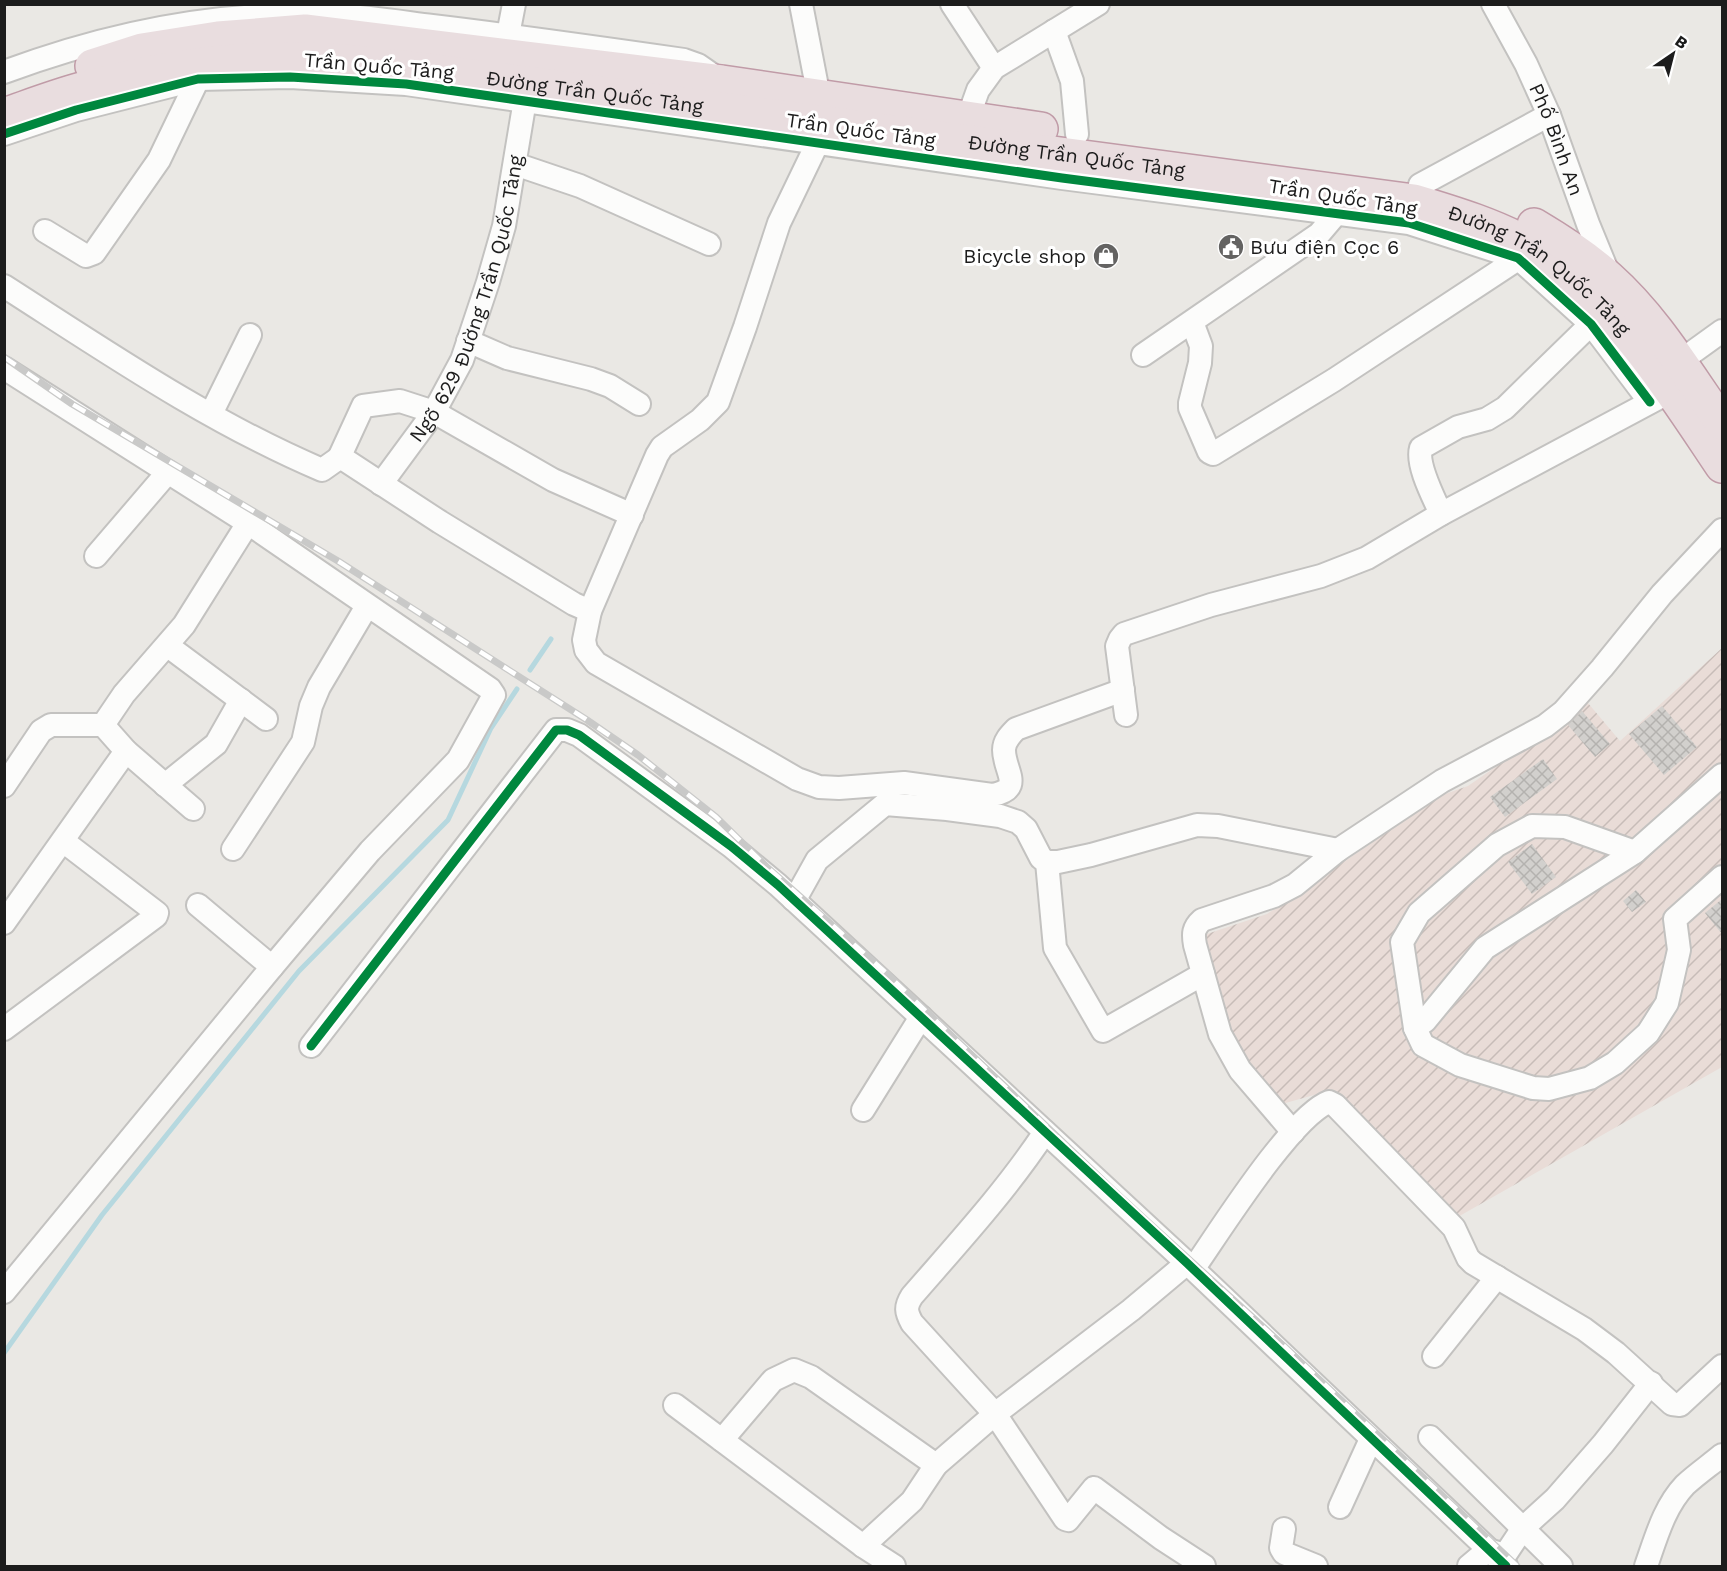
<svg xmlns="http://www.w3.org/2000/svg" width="1727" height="1571" font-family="'Work Sans',sans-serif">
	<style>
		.military { fill: url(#military-furrows) }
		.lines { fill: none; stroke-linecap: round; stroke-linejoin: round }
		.stream { stroke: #b6d8df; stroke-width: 5 }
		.building { fill: url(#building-cross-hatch) }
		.minor-casing { stroke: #c3c2c0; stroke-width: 26 }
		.highway-casing { stroke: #c09ba7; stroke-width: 36 }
		.minor { stroke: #fcfcfb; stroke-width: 22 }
		.highway { stroke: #e9dddf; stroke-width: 33 }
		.rail-casing { stroke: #c9c9c8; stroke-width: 7 }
		.rail { stroke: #fff; stroke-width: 4.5; stroke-dasharray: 14; stroke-linecap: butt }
		.cycleway-casing { stroke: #fff; stroke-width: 13 }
		.cycleway { stroke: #00873e; stroke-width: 9 }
		.labels { text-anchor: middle; stroke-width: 6; stroke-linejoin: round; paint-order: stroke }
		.street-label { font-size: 20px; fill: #1c1c1c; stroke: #fff }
		.poi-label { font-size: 20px; fill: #1c1c1c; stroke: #fff; text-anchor: start }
	</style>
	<defs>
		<pattern id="military-furrows" width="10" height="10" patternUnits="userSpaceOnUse" patternTransform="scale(1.5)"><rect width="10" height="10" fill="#e9dcd7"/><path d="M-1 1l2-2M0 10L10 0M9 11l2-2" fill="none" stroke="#c7bcb8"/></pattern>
		<pattern id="building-cross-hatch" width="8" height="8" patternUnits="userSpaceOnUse" patternTransform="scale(1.5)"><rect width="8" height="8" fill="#d2d0cd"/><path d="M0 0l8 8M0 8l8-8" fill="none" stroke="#b4b2af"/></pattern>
	</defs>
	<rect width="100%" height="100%" fill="#eae8e4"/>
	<polygon class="military" points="1722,648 1722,1067 1456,1218 1340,1095 1327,1093 1314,1095 1282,1104 1267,1088 1224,1032 1200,951 1207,934 1267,914 1442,795 1468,786 1588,703 1620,741"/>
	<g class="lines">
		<g class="stream">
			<polyline points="530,670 551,639"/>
			<polyline points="4,1353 102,1215 299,971 448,820 491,728 517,689"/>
		</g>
	</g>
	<g class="building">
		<polygon points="1662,706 1697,747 1664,775 1629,734"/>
		<polygon points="1582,711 1610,744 1595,757 1568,725"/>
		<polygon points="1543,759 1557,779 1505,817 1490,797"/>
		<polygon points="1532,844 1556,877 1532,894 1508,862"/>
		<polygon points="1636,890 1646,902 1632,912 1623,901"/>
		<polygon points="1722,899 1722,934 1705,913"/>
	</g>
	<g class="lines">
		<g class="minor-casing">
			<g id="minor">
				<polyline points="801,4 819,97"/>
				<polyline points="952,4 994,68"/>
				<path id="s1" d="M1493 4 1526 64 1549 115 1588 224 1609 275"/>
				<polyline points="1054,31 1072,81 1077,134"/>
				<polyline points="508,35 514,4"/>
				<path d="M4 72C111 32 224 10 338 15 369 17 401 22 432 26 516 36 600 48 684 60L698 65 711 74"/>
				<polyline points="968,118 978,90 994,68 1098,4"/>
				<polyline points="4,134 76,110 198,79 290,77 406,84 1062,178 1409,223 1518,258 1591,324 1650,402"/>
				<path d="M818 142 779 223 745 327 718 402 700 420 662 447 657 455 590 611 584 640 586 650 596 663 797 779 819 787 839 788 904 783 992 795C1025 789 1004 771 1004 750 1004 741 1010 735 1016 729L1123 690"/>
				<polyline points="515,164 580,186 709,244"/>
				<polyline points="1420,185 1549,115"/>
				<polyline points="45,231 86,256 94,253 159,160 198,79"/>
				<path d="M4 286C107 352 209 422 322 470L339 458H342L440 522 574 604 590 611"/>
				<polyline points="1192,322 1201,346 1200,363 1190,403 1190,408 1209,452 1213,454 1334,380 1527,253"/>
				<polyline points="468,341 507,358 591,379 610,386 639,404"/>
				<polyline points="1143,355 1319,234 1336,214 1341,204"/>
				<polyline points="1679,362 1722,331"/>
				<polyline points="4,368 248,523 490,689 494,695 458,760 370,851 272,967 4,1292"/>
				<polyline points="211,414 250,335"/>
				<polyline points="339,458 363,406 400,401 434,412 553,480 632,515"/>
				<path id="s2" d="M381 484 434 412 462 360 488 282 504 226 525 100"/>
				<path d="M1441 514C1434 498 1416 465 1421 448L1458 427 1487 419 1505 408 1591 324"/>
				<polyline points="96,556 168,472"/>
				<polyline points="168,646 266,719"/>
				<polyline points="1126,715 1117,646 1120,639 1124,634 1211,605 1321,576 1367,558 1441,514 1662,396"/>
				<polyline points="165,785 216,744 241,700"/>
				<polyline points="4,786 41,731 51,725 103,725"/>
				<polyline points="193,809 126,751 103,725 124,694 184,625 248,523"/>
				<polyline points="233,849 303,742 311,706 319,687 367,606"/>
				<polyline points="1635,852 1565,827 1532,826 1497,845 1419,913 1402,942 1415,1028 1423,1045 1460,1065 1533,1088 1549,1089 1590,1078 1615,1063 1648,1033 1667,1003 1679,950 1675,919 1722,877"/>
				<polyline points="1047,862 1055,948 1103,1031 1203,974"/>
				<polyline points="793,899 798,894 817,860 885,804 947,809 1000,816 1018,822 1026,829 1041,858 1047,862 1058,862 1091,855 1197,825 1218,826 1338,850"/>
				<polyline points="198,905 272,967"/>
				<polyline points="4,923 126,751"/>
				<polyline points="1415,1028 1425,1021 1485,948 1635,852 1722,775"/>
				<polyline points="4,1029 156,916 157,913 63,841"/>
				<polyline points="311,1046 556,730 567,730 579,735 731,846 778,885 1187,1263 1506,1566"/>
				<polyline points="863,1110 921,1017"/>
				<path d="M1045 1132C1006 1191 958 1243 912 1296 905 1307 906 1312 912 1323L995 1414 1065 1519 1068 1520 1094 1488 1161 1538 1204 1566"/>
				<path d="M1293 1132 1240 1070 1220 1034 1195 945C1193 934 1193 928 1202 920L1274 896 1295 885 1338 850 1442 781 1545 726 1563 712 1602 668 1662 594 1722 530"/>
				<polyline points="1434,1356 1497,1277"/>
				<polyline points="675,1405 863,1546 894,1566"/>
				<polyline points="1430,1437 1561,1566"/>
				<polyline points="722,1440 773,1380 794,1370 811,1377 936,1465"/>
				<polyline points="1340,1507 1371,1439"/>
				<polyline points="1284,1529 1281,1548 1284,1553 1316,1566"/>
				<path d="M863 1546 912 1501 936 1465 995 1414 1131 1310 1187 1263 1196 1265C1221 1229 1292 1116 1329 1102L1335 1105 1454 1228 1468 1258 1473 1263 1584 1329 1616 1353 1672 1404 1680 1405 1722 1366"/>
				<polyline points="1469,1566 1488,1550 1505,1555 1523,1528 1555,1499 1603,1444 1651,1383"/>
				<path d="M1646 1566C1656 1538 1664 1507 1685 1485 1697 1474 1710 1465 1722 1455"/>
			</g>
		</g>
		<g class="highway-casing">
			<g id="highway">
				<polyline points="92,66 142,50 218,38 305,31 722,82 1041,129"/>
				<path id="s3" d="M4 115C30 106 56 96 82 89 157 68 238 56 316 59 354 61 392 66 429 70L1414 201C1454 213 1497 226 1533 247 1543 253 1553 262 1562 269 1629 322 1675 396 1722 466"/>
				<path d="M1534 225C1561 241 1586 257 1609 278 1655 319 1687 374 1722 423"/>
			</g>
		</g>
		<use href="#minor" class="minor"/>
		<use href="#highway" class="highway"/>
		<g class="rail-casing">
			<polyline id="rail" points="4,357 72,404 338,561 587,720 638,755 716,817 767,867 884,971 1113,1190 1284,1346 1517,1566"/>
		</g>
		<use href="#rail" class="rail"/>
		<g class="cycleway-casing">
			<g id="cycleway">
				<polyline points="4,134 76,110 198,79 290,77 406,84 1062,178 1409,223 1518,258 1591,324 1650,402"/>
				<polyline points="311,1046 556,730 567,730 579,735 731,846 778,885 1187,1263 1506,1566"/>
			</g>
		</g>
		<use href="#cycleway" class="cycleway"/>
	</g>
	<defs>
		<g id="civic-disc" transform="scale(1.35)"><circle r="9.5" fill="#646362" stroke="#fff"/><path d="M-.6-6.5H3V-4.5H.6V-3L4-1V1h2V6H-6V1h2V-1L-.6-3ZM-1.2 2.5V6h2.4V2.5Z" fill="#fff"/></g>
		<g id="shop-disc" transform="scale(1.35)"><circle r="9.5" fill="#646362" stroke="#fff"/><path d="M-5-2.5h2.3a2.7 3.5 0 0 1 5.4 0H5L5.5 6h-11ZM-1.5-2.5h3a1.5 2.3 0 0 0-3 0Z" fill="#fff"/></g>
	</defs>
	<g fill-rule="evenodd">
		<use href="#civic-disc" x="1231" y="247"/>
		<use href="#shop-disc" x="1106" y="256"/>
	</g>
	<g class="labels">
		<g class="street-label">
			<text transform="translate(379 66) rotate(5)" y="7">Trần Quốc Tảng</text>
			<text dy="7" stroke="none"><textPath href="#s3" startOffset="600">Đường Trần Quốc Tảng</textPath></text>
			<text transform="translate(861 130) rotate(8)" y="7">Trần Quốc Tảng</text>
			<text dy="7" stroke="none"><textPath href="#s1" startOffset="150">Phố Bình An</textPath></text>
			<text dy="7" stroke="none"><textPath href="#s3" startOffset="1086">Đường Trần Quốc Tảng</textPath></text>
			<text transform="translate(1343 197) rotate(9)" y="7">Trần Quốc Tảng</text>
			<text dy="7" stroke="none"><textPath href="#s3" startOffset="1572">Đường Trần Quốc Tảng</textPath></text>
			<text dy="7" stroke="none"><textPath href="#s2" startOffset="208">Ngõ 629 Đường Trần Quốc Tảng</textPath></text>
		</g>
		<g class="poi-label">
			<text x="1250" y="254">Bưu điện Cọc 6</text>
			<text x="1086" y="263" text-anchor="end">Bicycle shop</text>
		</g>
	</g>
	<rect width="1727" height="1571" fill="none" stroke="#1c1c1c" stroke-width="12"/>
	<g transform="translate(1673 54) rotate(35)" stroke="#ffffff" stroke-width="4.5" paint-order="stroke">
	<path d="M0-4.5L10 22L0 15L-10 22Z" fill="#1c1c1c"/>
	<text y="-9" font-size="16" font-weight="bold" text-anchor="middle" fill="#1c1c1c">B</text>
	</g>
</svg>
